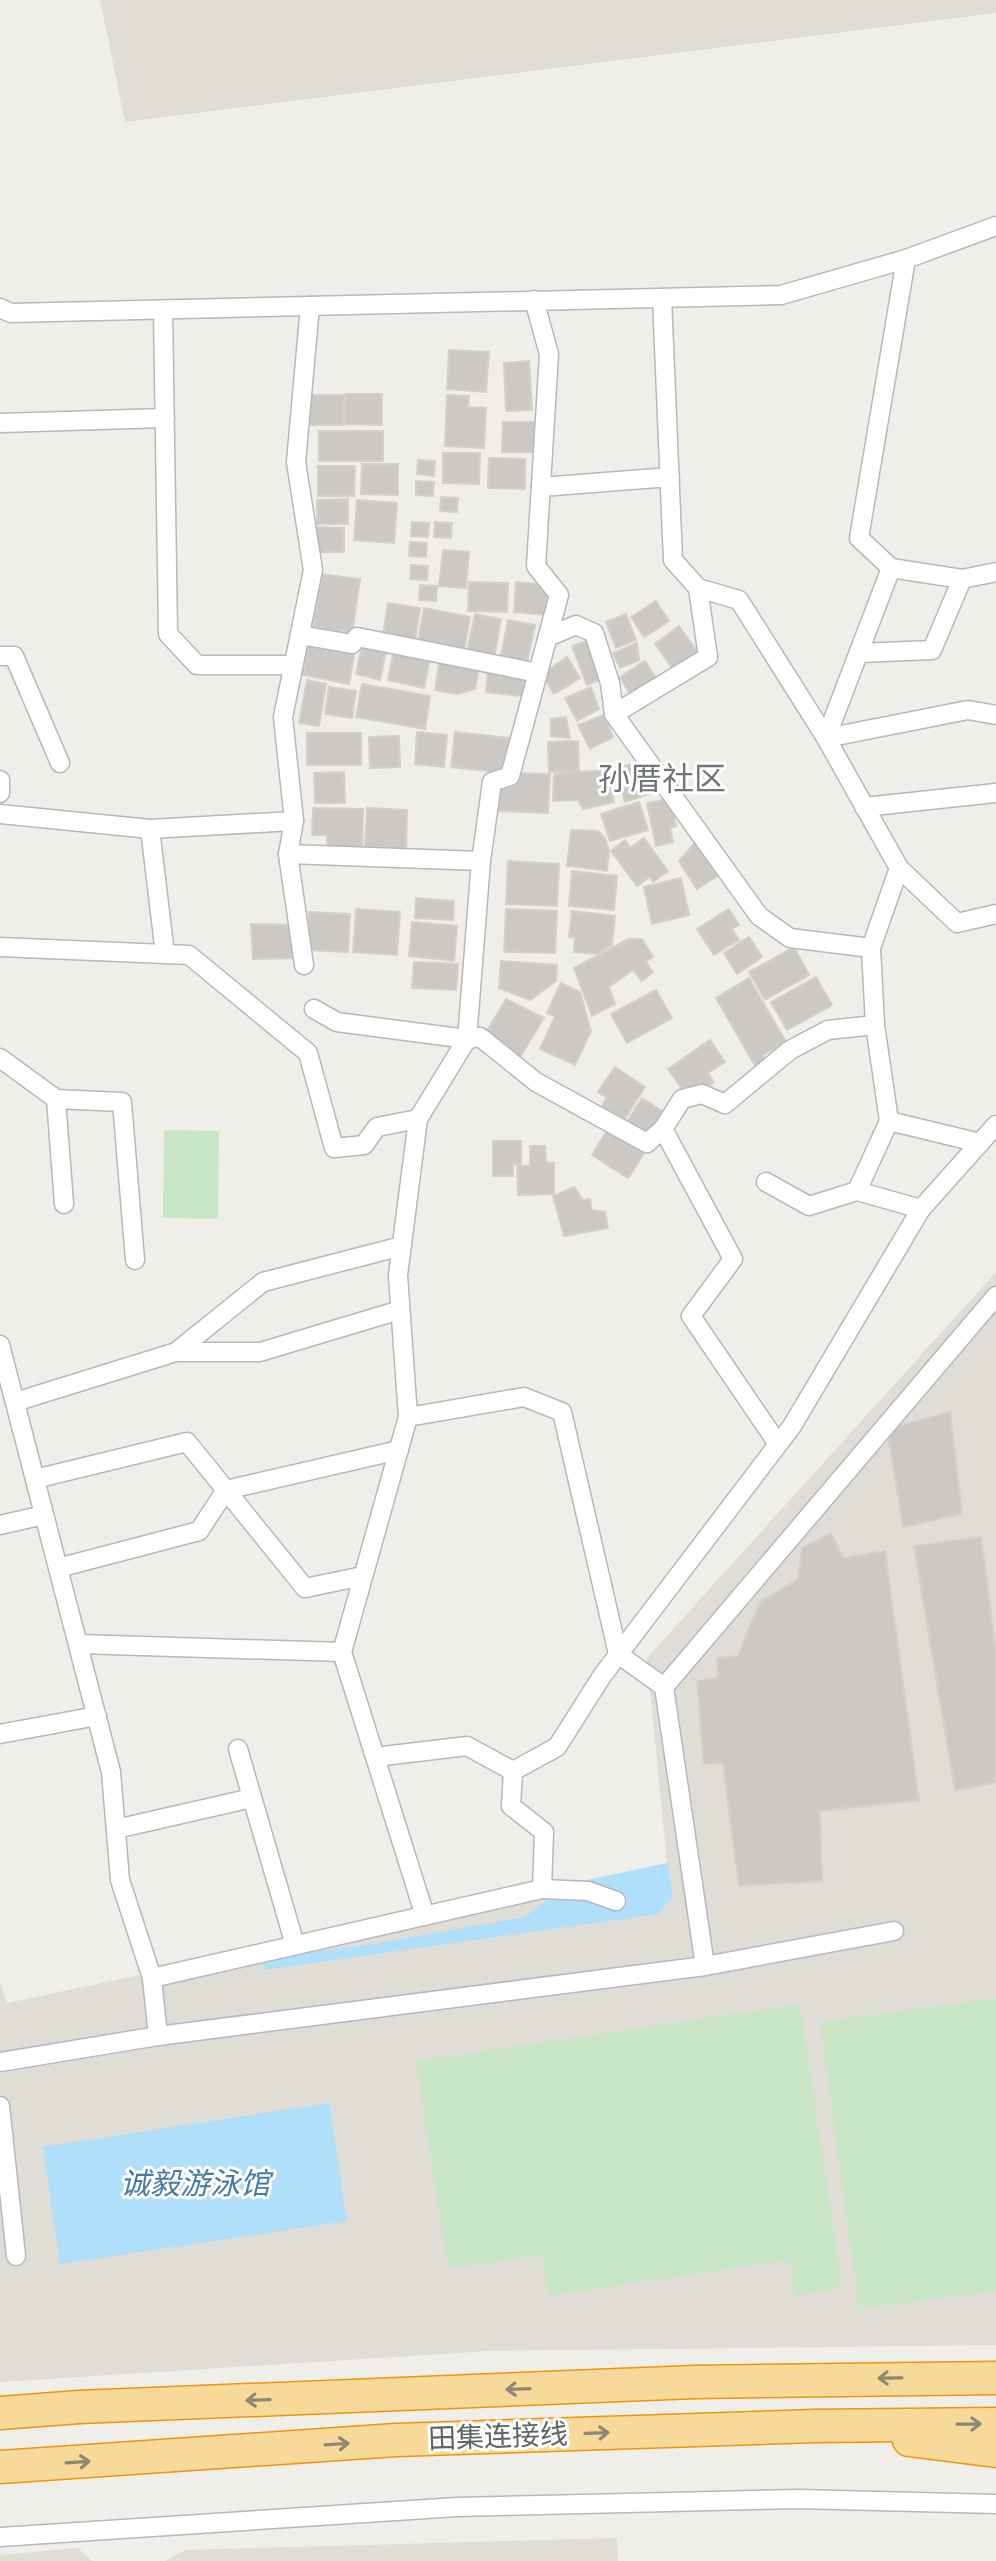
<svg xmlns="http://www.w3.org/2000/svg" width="996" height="2561" font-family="Montserrat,'Noto Sans SC',sans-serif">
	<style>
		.education { fill: #e0ddd7 }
		.green { fill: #c9e6c7 }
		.water { fill: #afdffa }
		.building { fill: #ccc9c5; stroke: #d5d0c7; stroke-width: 2 }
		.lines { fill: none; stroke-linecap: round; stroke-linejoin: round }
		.street-casing { stroke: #b5b8bc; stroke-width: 21 }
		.highway-casing { stroke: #eb960e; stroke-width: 35 }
		.street { stroke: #fff; stroke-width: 18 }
		.highway { stroke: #f7d999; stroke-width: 32 }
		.oneway { stroke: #8d8776 }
		.labels { text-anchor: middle; stroke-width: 6; stroke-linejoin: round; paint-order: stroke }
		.street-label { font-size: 28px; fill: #5f6467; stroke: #fff }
		.water-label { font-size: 30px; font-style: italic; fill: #477ba4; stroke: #fff }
		.quarter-label { font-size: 32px; fill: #717679; stroke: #fff }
	</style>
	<rect width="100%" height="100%" fill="#f0eee8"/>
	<g class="education">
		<polygon points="100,0 996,0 996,13 125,122"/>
		<polygon points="996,1272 996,2345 489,2351 0,2382 0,1982 7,2003 667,1863 647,1658"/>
		<polygon points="617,2538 618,2561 165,2561 185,2550"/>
		<polygon points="78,2548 92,2561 0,2561 0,2555"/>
	</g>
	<g class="green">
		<polygon points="164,1130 219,1131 218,1219 163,1218"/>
		<polygon points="996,1998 996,2291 859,2309 820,2022"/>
		<polygon points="800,2004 842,2288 795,2296 789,2260 549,2296 542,2255 448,2269 416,2061"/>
	</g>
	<g class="water">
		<polygon points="668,1863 673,1896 658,1914 264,1970 263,1959 372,1944 525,1917 568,1884"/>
		<polygon points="329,2103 347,2221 60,2264 43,2147"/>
	</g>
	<g class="building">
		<polygon points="449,350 489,352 486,392 447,389"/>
		<polygon points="529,361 532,410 506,411 504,363"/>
		<polygon points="345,394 382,394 382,425 345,424"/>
		<rect x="307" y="395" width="37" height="30"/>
		<polygon points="447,395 469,396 468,407 486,408 484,448 445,446"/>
		<polygon points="503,422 539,422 539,452 502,452"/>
		<rect x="319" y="431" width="64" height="30"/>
		<polygon points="443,453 480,453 479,484 443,483"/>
		<polygon points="489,458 525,459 525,489 488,488"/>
		<polygon points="418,460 435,461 434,476 417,474"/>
		<polygon points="362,464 398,464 398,495 361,494"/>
		<polygon points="318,466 355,466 354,496 318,496"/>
		<polygon points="416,481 434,482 433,496 416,495"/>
		<polygon points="441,497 458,498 457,512 440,511"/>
		<polygon points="348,499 348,524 317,524 317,500"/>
		<polygon points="357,500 397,503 394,543 354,540"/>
		<polygon points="412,522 429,523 428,537 411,536"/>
		<polygon points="435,522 452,523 451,538 434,537"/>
		<polygon points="314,527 344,528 344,552 313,552"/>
		<polygon points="410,542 427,543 426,557 409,556"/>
		<polygon points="443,550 469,552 466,588 439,586"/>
		<polygon points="411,565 428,566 427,580 410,579"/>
		<polygon points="321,574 360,579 352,633 313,627"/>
		<polygon points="469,582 508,583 507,612 468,611"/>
		<polygon points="516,582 548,585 546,615 514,612"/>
		<polygon points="420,585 437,586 436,601 419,600"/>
		<polygon points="656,601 669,621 644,637 631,617"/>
		<polygon points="388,603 420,608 415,640 383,635"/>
		<polygon points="424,608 470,617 464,651 418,642"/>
		<polygon points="475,614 501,619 494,659 467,653"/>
		<polygon points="626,614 636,640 616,648 606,622"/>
		<polygon points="508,620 535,625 526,667 500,661"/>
		<polygon points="679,626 698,653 674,670 655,644"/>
		<polygon points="592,639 606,678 587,685 572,646"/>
		<polygon points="363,641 387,646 380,680 356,674"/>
		<polygon points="309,642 355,650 349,684 303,675"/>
		<polygon points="637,643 639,660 620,668 613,653"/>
		<polygon points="395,645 431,653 424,688 388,680"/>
		<polygon points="440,657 479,669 475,689 457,694 435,690"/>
		<polygon points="567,657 580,678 554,694 542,674"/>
		<polygon points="645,661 658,681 632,697 620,677"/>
		<polygon points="488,669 525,674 522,696 486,692"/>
		<polygon points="307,680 326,684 319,726 299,723"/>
		<polygon points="362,684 430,696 425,729 356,717"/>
		<polygon points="329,687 356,691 352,718 325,714"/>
		<polygon points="591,687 599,709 577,721 565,698"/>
		<polygon points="604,715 613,737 590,749 578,725"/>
		<polygon points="566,717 570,738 551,736 551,719"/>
		<polygon points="417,732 447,735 444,767 415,764"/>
		<polygon points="455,732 508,738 505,773 451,767"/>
		<rect x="307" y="733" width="54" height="32"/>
		<polygon points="399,736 400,767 370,768 369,737"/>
		<polygon points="578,741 579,771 549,772 548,742"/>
		<polygon points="641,762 652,793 625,802 616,768"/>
		<polygon points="607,770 614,802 583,809 578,800 553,801 554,774"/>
		<polygon points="344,772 345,803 315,803 314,773"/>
		<polygon points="515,773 550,774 548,813 499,811 500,787 514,787"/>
		<polygon points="670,799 676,826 670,828 673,842 656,846 647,803"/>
		<polygon points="639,802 648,830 610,841 601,814"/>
		<polygon points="313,808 363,809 362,850 327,848 327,835 312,835"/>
		<polygon points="367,808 407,810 406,849 365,846"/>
		<polygon points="571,830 598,831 605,838 609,851 607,871 567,866"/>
		<polygon points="644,838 668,871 653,882 650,877 637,886 611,851 625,840 630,848"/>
		<polygon points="699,838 722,873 697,889 679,861"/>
		<polygon points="508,861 559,864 557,906 506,904"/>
		<polygon points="572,871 617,876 614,910 569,906"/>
		<polygon points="681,878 689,915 652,924 644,887"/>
		<polygon points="416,898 454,901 453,920 415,918"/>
		<polygon points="356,909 400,912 397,955 353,952"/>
		<polygon points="506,909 557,911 555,953 504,952"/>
		<polygon points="729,909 739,925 732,929 739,940 714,955 697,929"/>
		<polygon points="572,911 615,916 612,945 596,954 574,952 575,938 569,937"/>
		<polygon points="309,912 350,914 348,952 307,950"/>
		<polygon points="412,922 457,926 454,961 409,956"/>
		<polygon points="251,924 296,925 297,958 253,959"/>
		<polygon points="749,937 762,957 737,974 724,953"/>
		<polygon points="628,939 642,939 653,957 646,962 653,972 642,981 633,970 609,987 615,1004 592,1016 574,968"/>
		<polygon points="794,947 809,975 765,1000 749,972"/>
		<polygon points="501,961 557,965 556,981 530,1000 499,988"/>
		<polygon points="414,962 458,964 456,990 412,988"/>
		<polygon points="816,977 832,1005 787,1030 771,1002"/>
		<polygon points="749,978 786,1042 763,1055 767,1063 757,1069 716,998"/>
		<polygon points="561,983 580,992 591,1031 575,1065 540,1049 555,1016 547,1013"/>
		<polygon points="656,990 672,1018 627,1043 611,1014"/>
		<polygon points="506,999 544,1018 518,1060 484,1036"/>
		<polygon points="710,1040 725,1062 708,1073 714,1082 702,1090 683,1090 668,1069"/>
		<polygon points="615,1067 645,1087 622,1123 600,1109 607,1098 598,1092"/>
		<polygon points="642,1098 664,1112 649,1136 627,1122"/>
		<polygon points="609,1128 645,1152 628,1178 592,1155"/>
		<polygon points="493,1141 521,1141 521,1164 513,1164 513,1176 493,1176"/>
		<polygon points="530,1146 545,1146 546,1162 554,1163 554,1194 518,1195 517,1166 530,1166"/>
		<polygon points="574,1187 583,1200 590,1199 592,1210 605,1212 608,1228 564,1236 553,1196"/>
		<polygon points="950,1412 962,1514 903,1527 887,1429"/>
		<polygon points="831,1533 843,1558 885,1551 919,1800 820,1811 822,1881 739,1886 723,1763 704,1764 697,1681 718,1678 717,1658 738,1656 760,1602 798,1579 802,1548"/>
		<polygon points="981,1537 996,1654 996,1782 955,1791 914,1546"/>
	</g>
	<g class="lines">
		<g class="street-casing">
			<g id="street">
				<polyline points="906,259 859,538 891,568 962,579 996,572"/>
				<polyline points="662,298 673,560 698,588 739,600 826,738 899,868 957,923 996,914"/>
				<polyline points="0,308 11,313 781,295 906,259 996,226"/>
				<polyline points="163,310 168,634 197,665 293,665"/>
				<polyline points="0,423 165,418"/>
				<polyline points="541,487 670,477"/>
				<polyline points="300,635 352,644 357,637 538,673"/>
				<polyline points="548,637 576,625 594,633 610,683 614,714 759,916 790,938 871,948"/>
				<polyline points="859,653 932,650 962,579"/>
				<polyline points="0,656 14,656 60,763"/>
				<polyline points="614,714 708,657 698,588"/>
				<polyline points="826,738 891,568"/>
				<polyline points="826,738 968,710 996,715"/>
				<polyline points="0,780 0,793"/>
				<polyline points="864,807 996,793"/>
				<polyline points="0,814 150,829 294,821"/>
				<polyline points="150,829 165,954"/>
				<polyline points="288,854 481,861"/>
				<polyline points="0,947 189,955 308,1053 334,1148 364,1145 377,1127 418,1119"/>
				<polyline points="304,965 288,854 294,821 283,717 313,570 296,462 310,306"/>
				<polyline points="314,1009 337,1022 467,1039 480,1037 536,1082 647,1143 663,1129 682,1099 702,1094 725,1104 790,1050 828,1030 875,1025"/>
				<polyline points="0,1058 56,1099 122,1102 135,1260"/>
				<polyline points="56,1099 64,1204"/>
				<polyline points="889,1121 980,1143"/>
				<polyline points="663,1129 733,1259 691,1316 778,1444"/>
				<polyline points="766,1182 809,1206 857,1191 921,1209"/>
				<polyline points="857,1191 889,1121 875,1025 871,948 899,868"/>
				<polyline points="0,1345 111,1772 120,1880 152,1978 158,2036"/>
				<polyline points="176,1352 263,1282 402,1246"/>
				<polyline points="15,1402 176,1352 260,1352 400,1310"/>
				<polyline points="408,1417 524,1397 562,1412 618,1654 664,1687"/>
				<polyline points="35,1479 187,1442 305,1588 363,1576"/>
				<polyline points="0,1525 44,1515"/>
				<polyline points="58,1568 199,1531 226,1490 399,1450"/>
				<polyline points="78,1644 342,1652"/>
				<polyline points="0,1734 97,1716"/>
				<polyline points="238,1749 295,1945"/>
				<polyline points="375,1757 467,1746 513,1771"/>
				<polyline points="116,1829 252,1798"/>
				<polyline points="542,1889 588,1891 616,1901"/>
				<polyline points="425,1916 342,1652 408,1417 398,1275 418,1119 467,1039 481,861 492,782 510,776 559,595 536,566 549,354 534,300"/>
				<polyline points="705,1966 664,1687 996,1296"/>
				<polyline points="152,1978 542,1889 544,1832 511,1806 513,1771 557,1747 602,1676 792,1426 921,1209 996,1125"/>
				<polyline points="0,2062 158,2036 705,1966 894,1931"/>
				<polyline points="0,2106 16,2256"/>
				<polyline points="0,2537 457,2507 799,2499 996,2504"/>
			</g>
		</g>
		<g class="highway-casing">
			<g id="highway">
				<polyline points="0,2413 79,2407 695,2382 996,2378"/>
				<polyline points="909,2440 996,2451"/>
				<polyline points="0,2467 396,2440 815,2426 996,2424"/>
			</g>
		</g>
		<use href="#street" class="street"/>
		<use href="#highway" class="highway"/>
	</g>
	<defs><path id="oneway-shaft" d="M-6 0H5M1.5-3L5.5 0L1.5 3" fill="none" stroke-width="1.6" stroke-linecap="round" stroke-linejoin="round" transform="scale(2)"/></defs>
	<g class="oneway">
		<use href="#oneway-shaft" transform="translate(890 2378) rotate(179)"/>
		<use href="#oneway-shaft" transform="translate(518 2389) rotate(178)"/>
		<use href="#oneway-shaft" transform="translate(258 2400) rotate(178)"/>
		<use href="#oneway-shaft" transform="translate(969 2424) rotate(-1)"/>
		<use href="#oneway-shaft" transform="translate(597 2433) rotate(-2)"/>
		<use href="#oneway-shaft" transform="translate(337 2444) rotate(-4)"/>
		<use href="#oneway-shaft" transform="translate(78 2462) rotate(-4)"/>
	</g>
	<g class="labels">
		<g class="street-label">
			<text transform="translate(498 2436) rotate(-2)" y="10">田集连接线</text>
		</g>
		<g class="water-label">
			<text x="195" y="2194">诚毅游泳馆</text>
		</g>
		<g class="quarter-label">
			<text x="662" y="790">孙厝社区</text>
		</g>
	</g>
</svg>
